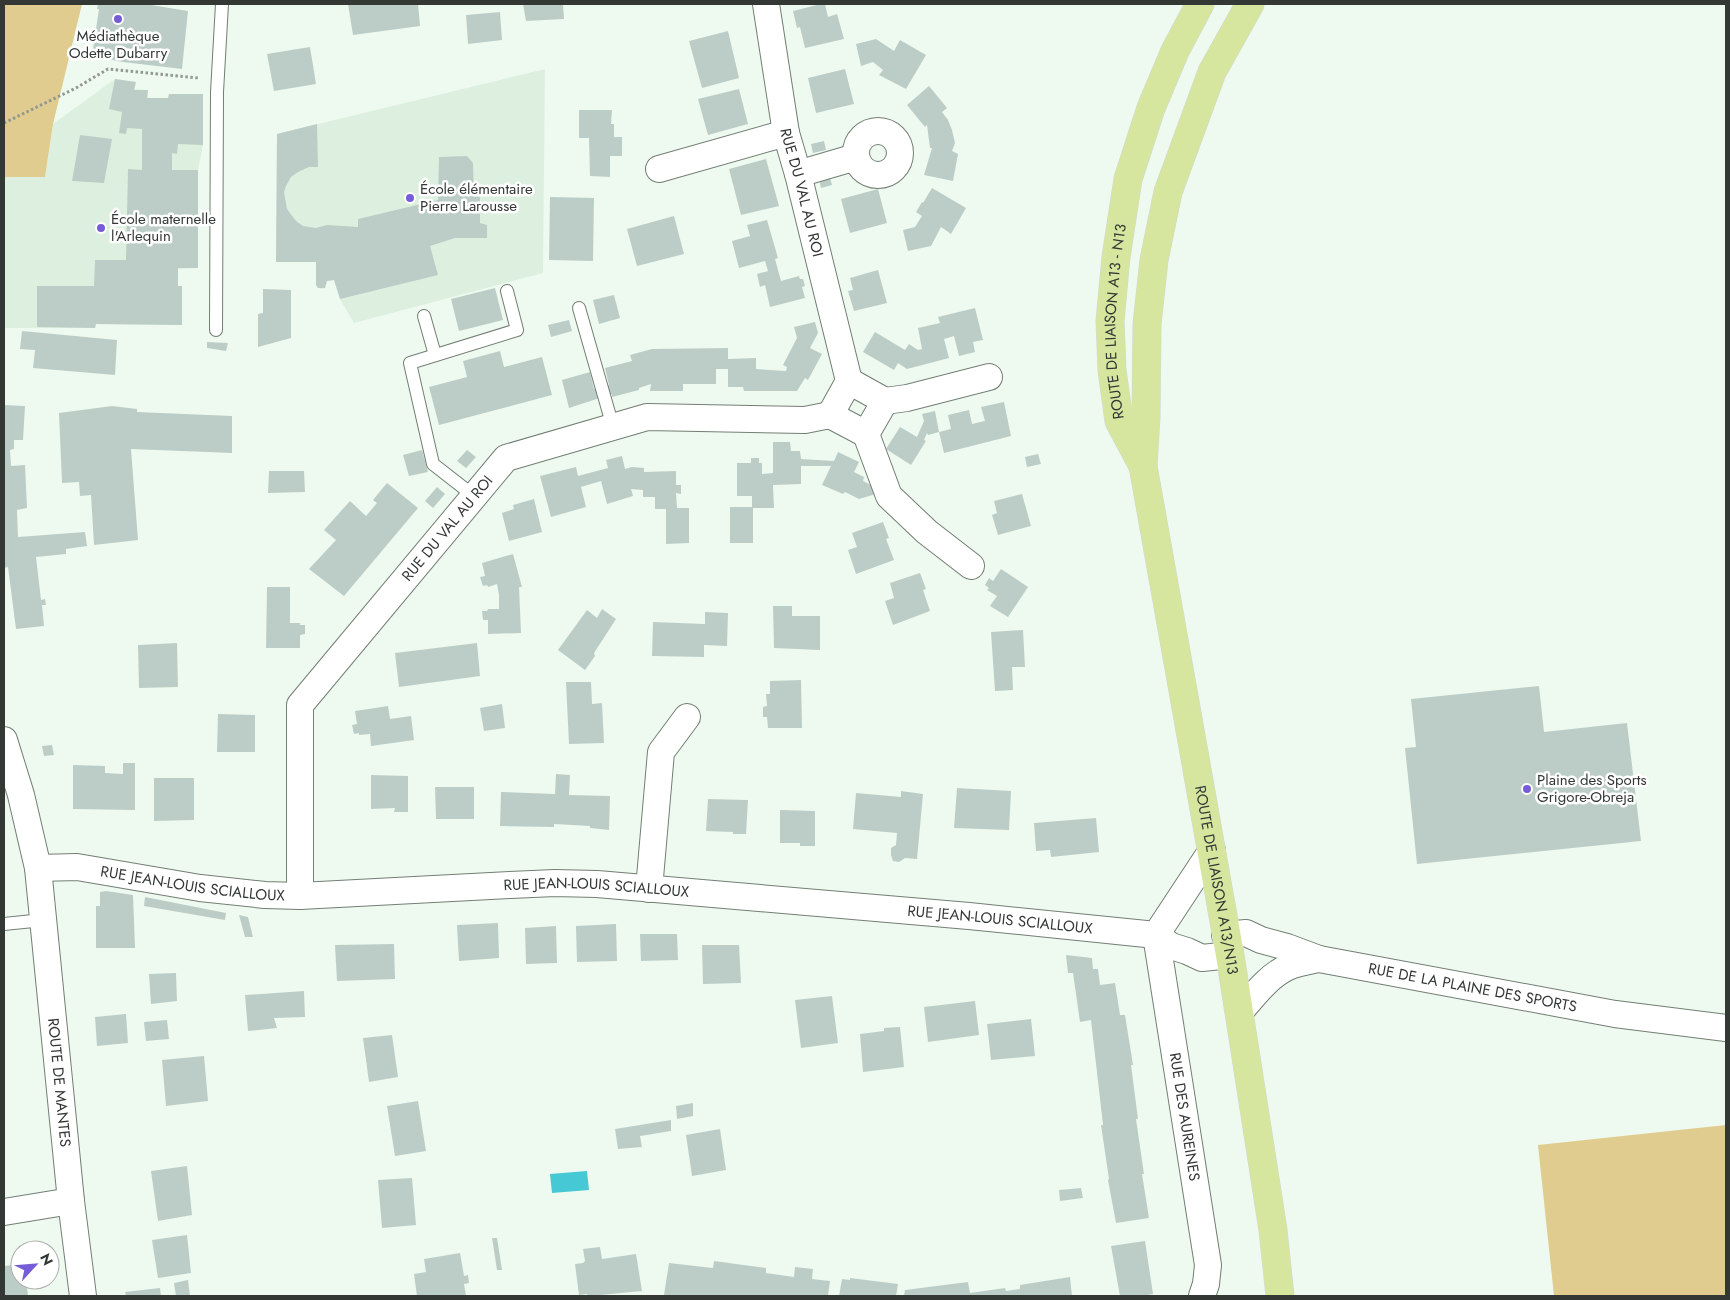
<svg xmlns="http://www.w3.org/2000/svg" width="1730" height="1300" font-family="Jost,sans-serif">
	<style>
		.built { fill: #ddf0df }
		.green { fill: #e0cc8f }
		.water { fill: #46c8d5 }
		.building { fill: #bccdc8 }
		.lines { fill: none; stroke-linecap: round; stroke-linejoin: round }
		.service-casing { stroke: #737e74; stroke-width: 14 }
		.minor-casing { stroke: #737e74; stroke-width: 28 }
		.primary-casing { stroke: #d6d7d6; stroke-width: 29 }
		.path { stroke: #919992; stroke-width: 3; stroke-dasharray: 2.5 2.5; stroke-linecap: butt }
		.service { stroke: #fff; stroke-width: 12 }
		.minor { stroke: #fff; stroke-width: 26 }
		.primary { stroke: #d6e69f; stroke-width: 28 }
		.poi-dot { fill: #765dd8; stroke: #fff; stroke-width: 2 }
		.labels { text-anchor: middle; stroke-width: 5; stroke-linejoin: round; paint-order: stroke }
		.poi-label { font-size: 15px; fill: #333834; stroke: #fff; text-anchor: start }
		.street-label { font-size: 15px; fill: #333834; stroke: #fff }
	</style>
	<rect width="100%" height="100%" fill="#eefaef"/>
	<g class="built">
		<polygon points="545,69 543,273 354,323 340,299 334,280 327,281 325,288 322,289 318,288 316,285 316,262 276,262 277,134"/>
		<polygon points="115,79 136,82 134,89 148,90 148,98 168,98 169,94 203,94 203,145 198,170 198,268 178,269 178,286 182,286 182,325 96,324 95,328 4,328 4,177 45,177 53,124"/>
	</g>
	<g class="green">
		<polygon points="4,4 82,4 53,124 45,177 4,177"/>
		<polygon points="1726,1125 1726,1296 1554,1296 1538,1145"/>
	</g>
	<polygon class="water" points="587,1171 589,1190 552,1193 550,1174"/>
	<g class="building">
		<polygon points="98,4 145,4 188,11 182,69 123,62 92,56 99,9 97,9"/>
		<polygon points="348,4 418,4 420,26 353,35"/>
		<polygon points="523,4 563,4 564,19 526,21"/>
		<polygon points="821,4 825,4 828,17 837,14 844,39 805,48 800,27 797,28 793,11"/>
		<polygon points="500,12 502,40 468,44 466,15"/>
		<polygon points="728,31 739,78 702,88 689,41"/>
		<polygon points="876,39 894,51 900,40 926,55 906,89 879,75 883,70 873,62 861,66 856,44"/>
		<polygon points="310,47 316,84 274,91 267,54"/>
		<polygon points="845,69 854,104 816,113 808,78"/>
		<polygon points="115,79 136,82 134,90 148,90 147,98 168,98 169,94 203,94 203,145 178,144 177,154 172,153 172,170 198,170 198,268 178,268 178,286 182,286 182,325 96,324 95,328 37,327 37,286 94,286 95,260 126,260 128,169 142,170 142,129 127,128 126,134 119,133 122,112 109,109"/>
		<polygon points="929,86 947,108 942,112 948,120 952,130 955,143 952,151 958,154 953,181 924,175 932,148 930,148 927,125 925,127 907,105"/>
		<polygon points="739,89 748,124 708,135 698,99"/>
		<polygon points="579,110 612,110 611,124 614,124 614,137 622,137 622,156 610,156 610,177 590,176 589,138 579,138"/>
		<polygon points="317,124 318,167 309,167 298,172 291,177 286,186 284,192 287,209 296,221 303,226 316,228 327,225 358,227 358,219 438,200 439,157 467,156 473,163 474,196 480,197 480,223 487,225 487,238 455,238 430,246 438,275 340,299 334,280 327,281 325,288 318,288 316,285 316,262 276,262 277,134"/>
		<polygon points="80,135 112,139 104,183 72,181"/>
		<polygon points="824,141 826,150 813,153 811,144"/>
		<polygon points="766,159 779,206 741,215 729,169"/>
		<polygon points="829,175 832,185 821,188 819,178"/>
		<polygon points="932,188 966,208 951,234 941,227 931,246 908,251 903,230 915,227 922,216 916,212 922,202 923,203"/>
		<polygon points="878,189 887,223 850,233 841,199"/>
		<polygon points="550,197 594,198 593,261 549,260"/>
		<polygon points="674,216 684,254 637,266 627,229"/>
		<polygon points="767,220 778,258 775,259 781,281 799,276 800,279 803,279 805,286 802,287 805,298 770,307 765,285 760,287 757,274 768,271 765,261 739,268 732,241 750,236 747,225"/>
		<polygon points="878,270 887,303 854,311 848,291 853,290 850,278"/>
		<polygon points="495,288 503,320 459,331 451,299"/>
		<polygon points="263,289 291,290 291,338 258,347 258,314 263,313"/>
		<polygon points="614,295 620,318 599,324 593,300"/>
		<polygon points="975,308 983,340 973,342 975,352 959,356 954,336 944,339 949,358 907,369 898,363 894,370 863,352 875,332 905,350 909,344 918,350 922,349 918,328 940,323 938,317"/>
		<polygon points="569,320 572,331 551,337 548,325"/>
		<polygon points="815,322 818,333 810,348 822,354 808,380 805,378 797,391 744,391 743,387 728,387 728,369 716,369 716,384 683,384 683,391 650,391 651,384 639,388 639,390 612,397 612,394 569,408 562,380 590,372 594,389 609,385 605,368 632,361 630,355 652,349 728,348 728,359 756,358 756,369 786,371 787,367 783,365 797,338 794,327"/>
		<polygon points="22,331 117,340 115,375 33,368 35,350 20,349"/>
		<polygon points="207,342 228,343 226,351 207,348"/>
		<polygon points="500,351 504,367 542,357 552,395 439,425 429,387 467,377 463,361"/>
		<polygon points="1004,402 1011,436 944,453 939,432 928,435 927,433 924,440 926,441 911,465 886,449 900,427 917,437 924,421 922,414 935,411 939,432 951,429 948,415 969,410 972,424 985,421 981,407"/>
		<polygon points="4,405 25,406 23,440 14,440 14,449 10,450 11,466 25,465 27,508 17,510 18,537 85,532 87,546 66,549 66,554 36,557 41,600 45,599 46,605 42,605 44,626 16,629 8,567 4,568"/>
		<polygon points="112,406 137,409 137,412 232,416 232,453 131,449 138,540 94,545 91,495 80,496 79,482 62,483 59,413"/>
		<polygon points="773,442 790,442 791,451 800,451 801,459 834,461 838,452 859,462 854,472 864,477 863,481 873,486 876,494 859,499 845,492 843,494 822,485 831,466 801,466 801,484 773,485 774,508 753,508 753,543 730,543 730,507 752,507 752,496 737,496 737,463 751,463 751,458 759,458 759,463 762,463 762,474 773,473"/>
		<polygon points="422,450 428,472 409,476 403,455"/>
		<polygon points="467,450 476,457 466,468 457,461"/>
		<polygon points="1038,454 1041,464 1027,467 1025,457"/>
		<polygon points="622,456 625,469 632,467 644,468 644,472 676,471 676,485 681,485 681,494 676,493 677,508 689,508 689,543 666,544 666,509 655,509 655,497 643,497 643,490 631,489 633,496 607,504 601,481 581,487 586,507 551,517 540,476 576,467 578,476 608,468 606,460"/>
		<polygon points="269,471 304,471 305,492 268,493"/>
		<polygon points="387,483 418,508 344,596 309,569 336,540 324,530 350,501 366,516 377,503 373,500"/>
		<polygon points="437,487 445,494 433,508 425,501"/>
		<polygon points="1022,494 1031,526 998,535 992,515 997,513 994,501"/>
		<polygon points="534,499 542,532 509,541 502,513 514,509 513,505"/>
		<polygon points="883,522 889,538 886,539 894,560 856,574 848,550 857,547 852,533"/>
		<polygon points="513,554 522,587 519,587 521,633 488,634 488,620 483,620 482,611 487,611 488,609 499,609 499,595 497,584 488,587 487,585 483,586 480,577 485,576 482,563"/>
		<polygon points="1001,569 1028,587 1008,617 990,606 997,596 987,590 989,588 985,585 989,578 993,581"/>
		<polygon points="920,573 926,589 923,590 930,611 893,625 885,601 894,598 890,583"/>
		<polygon points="267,587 290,587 290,623 300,623 300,625 305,625 305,634 300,635 300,648 266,648"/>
		<polygon points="773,606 792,606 792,616 820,616 820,650 774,648"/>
		<polygon points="602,609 616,619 594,653 595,656 585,670 558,650 587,610 597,618"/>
		<polygon points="705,612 728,613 727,646 704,645 704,657 652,656 653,622 705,624"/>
		<polygon points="1023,630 1025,667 1012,667 1013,690 995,691 991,632"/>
		<polygon points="177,643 178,687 139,688 138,645"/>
		<polygon points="477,643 480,676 399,687 395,653"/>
		<polygon points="801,680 802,728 768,728 767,717 763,717 763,707 767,706 766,694 770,694 770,681"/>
		<polygon points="566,682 591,682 592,704 602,703 604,743 569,744"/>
		<polygon points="1539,686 1544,732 1627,723 1641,841 1417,864 1405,748 1416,747 1411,699"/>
		<polygon points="502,704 505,728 484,731 480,708"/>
		<polygon points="388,706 390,719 411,716 414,740 371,746 370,734 359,735 359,733 354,734 352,725 357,724 355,711"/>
		<polygon points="218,714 255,715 255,752 217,752"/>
		<polygon points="52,745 54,755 44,756 42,746"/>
		<polygon points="123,763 135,763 135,810 73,809 73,765 105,766 105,773 123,774"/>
		<polygon points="556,774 570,775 569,795 610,796 609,830 590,828 590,826 554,824 554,827 500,826 501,792 555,794"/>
		<polygon points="371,775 408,776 408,812 394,812 395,808 371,809"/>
		<polygon points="154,778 194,778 194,820 154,821"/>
		<polygon points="435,787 474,787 474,819 436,819"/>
		<polygon points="957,788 1011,791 1009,830 954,828"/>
		<polygon points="901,791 923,794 917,859 905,858 899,862 893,861 891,855 891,848 896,845 897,833 853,829 856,793 901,797"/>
		<polygon points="708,799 748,800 746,834 733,834 733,832 706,831"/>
		<polygon points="780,810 815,811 815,846 800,846 800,843 780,843"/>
		<polygon points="1096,818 1099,852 1051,857 1050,850 1036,851 1034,823"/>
		<polygon points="106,891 133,895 135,948 96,948 96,906 100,906 100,892"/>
		<polygon points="145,897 226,913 225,920 144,906"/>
		<polygon points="239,915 248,917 253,937 245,937"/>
		<polygon points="498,923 499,958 459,961 457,925"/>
		<polygon points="616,924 617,961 577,962 576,926"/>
		<polygon points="556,926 557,963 526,964 525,928"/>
		<polygon points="640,934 677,934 678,960 641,961"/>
		<polygon points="394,944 395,979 337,981 335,945"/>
		<polygon points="702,945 739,945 741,983 703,984"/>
		<polygon points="1066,955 1092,958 1093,969 1098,969 1100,985 1115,983 1120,1015 1125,1015 1133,1065 1131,1065 1138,1119 1136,1119 1144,1174 1142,1174 1149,1218 1116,1223 1108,1180 1109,1179 1101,1125 1103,1125 1091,1020 1080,1022 1073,973 1068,973"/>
		<polygon points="176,973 177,1001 151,1004 149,974"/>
		<polygon points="304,991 305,1017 274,1018 277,1028 248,1031 245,995"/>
		<polygon points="832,996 838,1043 801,1048 795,1000"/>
		<polygon points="975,1001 979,1035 928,1042 924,1007"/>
		<polygon points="126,1014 128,1043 97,1046 95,1017"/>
		<polygon points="1031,1019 1035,1056 991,1060 987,1024"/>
		<polygon points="167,1020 169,1039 146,1041 144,1022"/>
		<polygon points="900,1027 904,1067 863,1072 860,1034 884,1031 884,1028"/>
		<polygon points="392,1035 398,1077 369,1082 363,1038"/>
		<polygon points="204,1056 208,1101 166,1106 162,1060"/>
		<polygon points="418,1101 426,1151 395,1156 387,1106"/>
		<polygon points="693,1103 693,1116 677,1119 676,1106"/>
		<polygon points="671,1120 671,1131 640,1136 642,1147 618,1149 615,1129"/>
		<polygon points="720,1129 726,1170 692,1176 686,1135"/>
		<polygon points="187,1166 192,1215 158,1221 151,1171"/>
		<polygon points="412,1178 416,1225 382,1228 378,1180"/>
		<polygon points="1081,1188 1083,1198 1060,1201 1059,1190"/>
		<polygon points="187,1235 191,1273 158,1278 152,1240"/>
		<polygon points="492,1238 497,1238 502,1270 497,1270"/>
		<polygon points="1145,1241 1153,1294 1142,1296 1120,1296 1111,1246"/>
		<polygon points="600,1247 602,1259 636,1254 642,1291 590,1296 588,1296 587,1294 579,1295 575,1264 583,1263 585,1261 583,1249"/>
		<polygon points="460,1253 464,1276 468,1275 469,1283 464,1284 466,1296 417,1296 414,1274 426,1272 424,1259"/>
		<polygon points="714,1261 766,1268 766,1273 794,1277 795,1267 813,1269 812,1279 830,1281 828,1296 664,1295 669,1263 713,1268"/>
		<polygon points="20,1264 20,1280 26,1280 28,1296 4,1296 4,1266"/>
		<polygon points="1070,1277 1072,1296 904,1296 905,1290 968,1282 970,1293 1005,1288 1006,1291 1020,1289 1020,1285"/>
		<polygon points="850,1278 898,1284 896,1296 839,1296 842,1279 850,1280"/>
		<polygon points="188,1280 190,1296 176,1296 174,1283"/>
		<polygon points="160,1288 161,1296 126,1296 125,1292"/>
	</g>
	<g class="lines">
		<g class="service-casing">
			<g id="service">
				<polyline points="579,308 613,427"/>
				<polyline points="424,316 435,355"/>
				<polyline points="216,330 217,92 222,4"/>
				<polyline points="474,496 433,464 410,363 517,330 507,291"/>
				<polyline points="4,924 43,920"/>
			</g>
		</g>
		<g class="minor-casing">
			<g id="minor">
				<path id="s1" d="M766 4 786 133 798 174 849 381"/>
				<circle cx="878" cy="153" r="22"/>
				<polyline points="659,169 786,133"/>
				<polyline points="798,174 856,157"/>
				<polygon points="849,381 885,401 866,434 830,415"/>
				<polyline points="885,401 907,398 989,377"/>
				<polyline points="866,434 889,496 927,532 971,566"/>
				<path id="s2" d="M4 740 21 795 38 868 71 1201 83 1296"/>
				<path id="s3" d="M38 868 77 867 200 888 265 895 300 896 510 885 555 883 597 884 969 916 1156 935 1171 946 1187 951 1202 958 1230 955"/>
				<polyline points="649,889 661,752 687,717"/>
				<path id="s4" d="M300 896V705L506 458 647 417 805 420 830 415"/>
				<path id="s5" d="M1156 935 1208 1265 1206 1284 1202 1296"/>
				<polyline points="1156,935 1212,850"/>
				<polyline points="1225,935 1246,933 1261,940 1287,947 1319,959"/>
				<path id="s6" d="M1239 1013C1253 997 1268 976 1288 967 1297 963 1309 961 1319 959L1615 1014 1726 1028"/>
				<polyline points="4,1212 71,1201"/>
			</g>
		</g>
		<g class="primary-casing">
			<g id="primary">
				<path id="s7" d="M1250 4 1212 72 1168 192 1154 260 1147 324 1146 417 1143 466 1230 955 1273 1230 1280 1296"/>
				<path id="s8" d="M1143 466 1119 421 1112 370 1110 321 1116 257 1128 179 1151 108 1175 51 1200 4"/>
			</g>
		</g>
		<polyline class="path" points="4,123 76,88 108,69 199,78"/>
		<use href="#service" class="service"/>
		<use href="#minor" class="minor"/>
		<use href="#primary" class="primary"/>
	</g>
	<g class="poi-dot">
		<circle cx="118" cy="19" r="5"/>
		<circle cx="410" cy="198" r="5"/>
		<circle cx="101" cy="228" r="5"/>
		<circle cx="1527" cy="789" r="5"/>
	</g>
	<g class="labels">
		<g class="poi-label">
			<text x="118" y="41" text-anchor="middle">Médiathèque<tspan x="118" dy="17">Odette Dubarry</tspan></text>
			<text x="420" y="194">École élémentaire<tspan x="420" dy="17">Pierre Larousse</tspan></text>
			<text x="111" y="224">École maternelle<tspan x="111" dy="17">l'Arlequin</tspan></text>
			<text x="1537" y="785">Plaine des Sports<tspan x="1537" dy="17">Grigore-Obreja</tspan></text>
		</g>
		<g class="street-label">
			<text dy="5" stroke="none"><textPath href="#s1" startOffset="192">RUE DU VAL AU ROI</textPath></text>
			<text dy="5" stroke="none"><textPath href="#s8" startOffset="151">ROUTE DE LIAISON A13 - N13</textPath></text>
			<text dy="5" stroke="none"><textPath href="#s4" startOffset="421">RUE DU VAL AU ROI</textPath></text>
			<text dy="5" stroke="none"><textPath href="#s7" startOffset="902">ROUTE DE LIAISON A13/N13</textPath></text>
			<text dy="5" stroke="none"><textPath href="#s3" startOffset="156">RUE JEAN-LOUIS SCIALLOUX</textPath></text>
			<text dy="5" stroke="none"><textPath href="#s3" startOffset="561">RUE JEAN-LOUIS SCIALLOUX</textPath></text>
			<text dy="5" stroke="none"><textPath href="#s3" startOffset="966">RUE JEAN-LOUIS SCIALLOUX</textPath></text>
			<text dy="5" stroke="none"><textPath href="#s6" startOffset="256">RUE DE LA PLAINE DES SPORTS</textPath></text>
			<text dy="5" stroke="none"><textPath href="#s2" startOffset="348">ROUTE DE MANTES</textPath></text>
			<text dy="5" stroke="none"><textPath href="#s5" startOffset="184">RUE DES AUREINES</textPath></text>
		</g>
	</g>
	<rect width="1730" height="1300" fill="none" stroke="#333834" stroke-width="10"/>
	<g transform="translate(35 1265) rotate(64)"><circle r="24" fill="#ffffff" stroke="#adafae"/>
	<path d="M0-4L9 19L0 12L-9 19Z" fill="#765dd8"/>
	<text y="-8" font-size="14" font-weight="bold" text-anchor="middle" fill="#333834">N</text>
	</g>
</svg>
